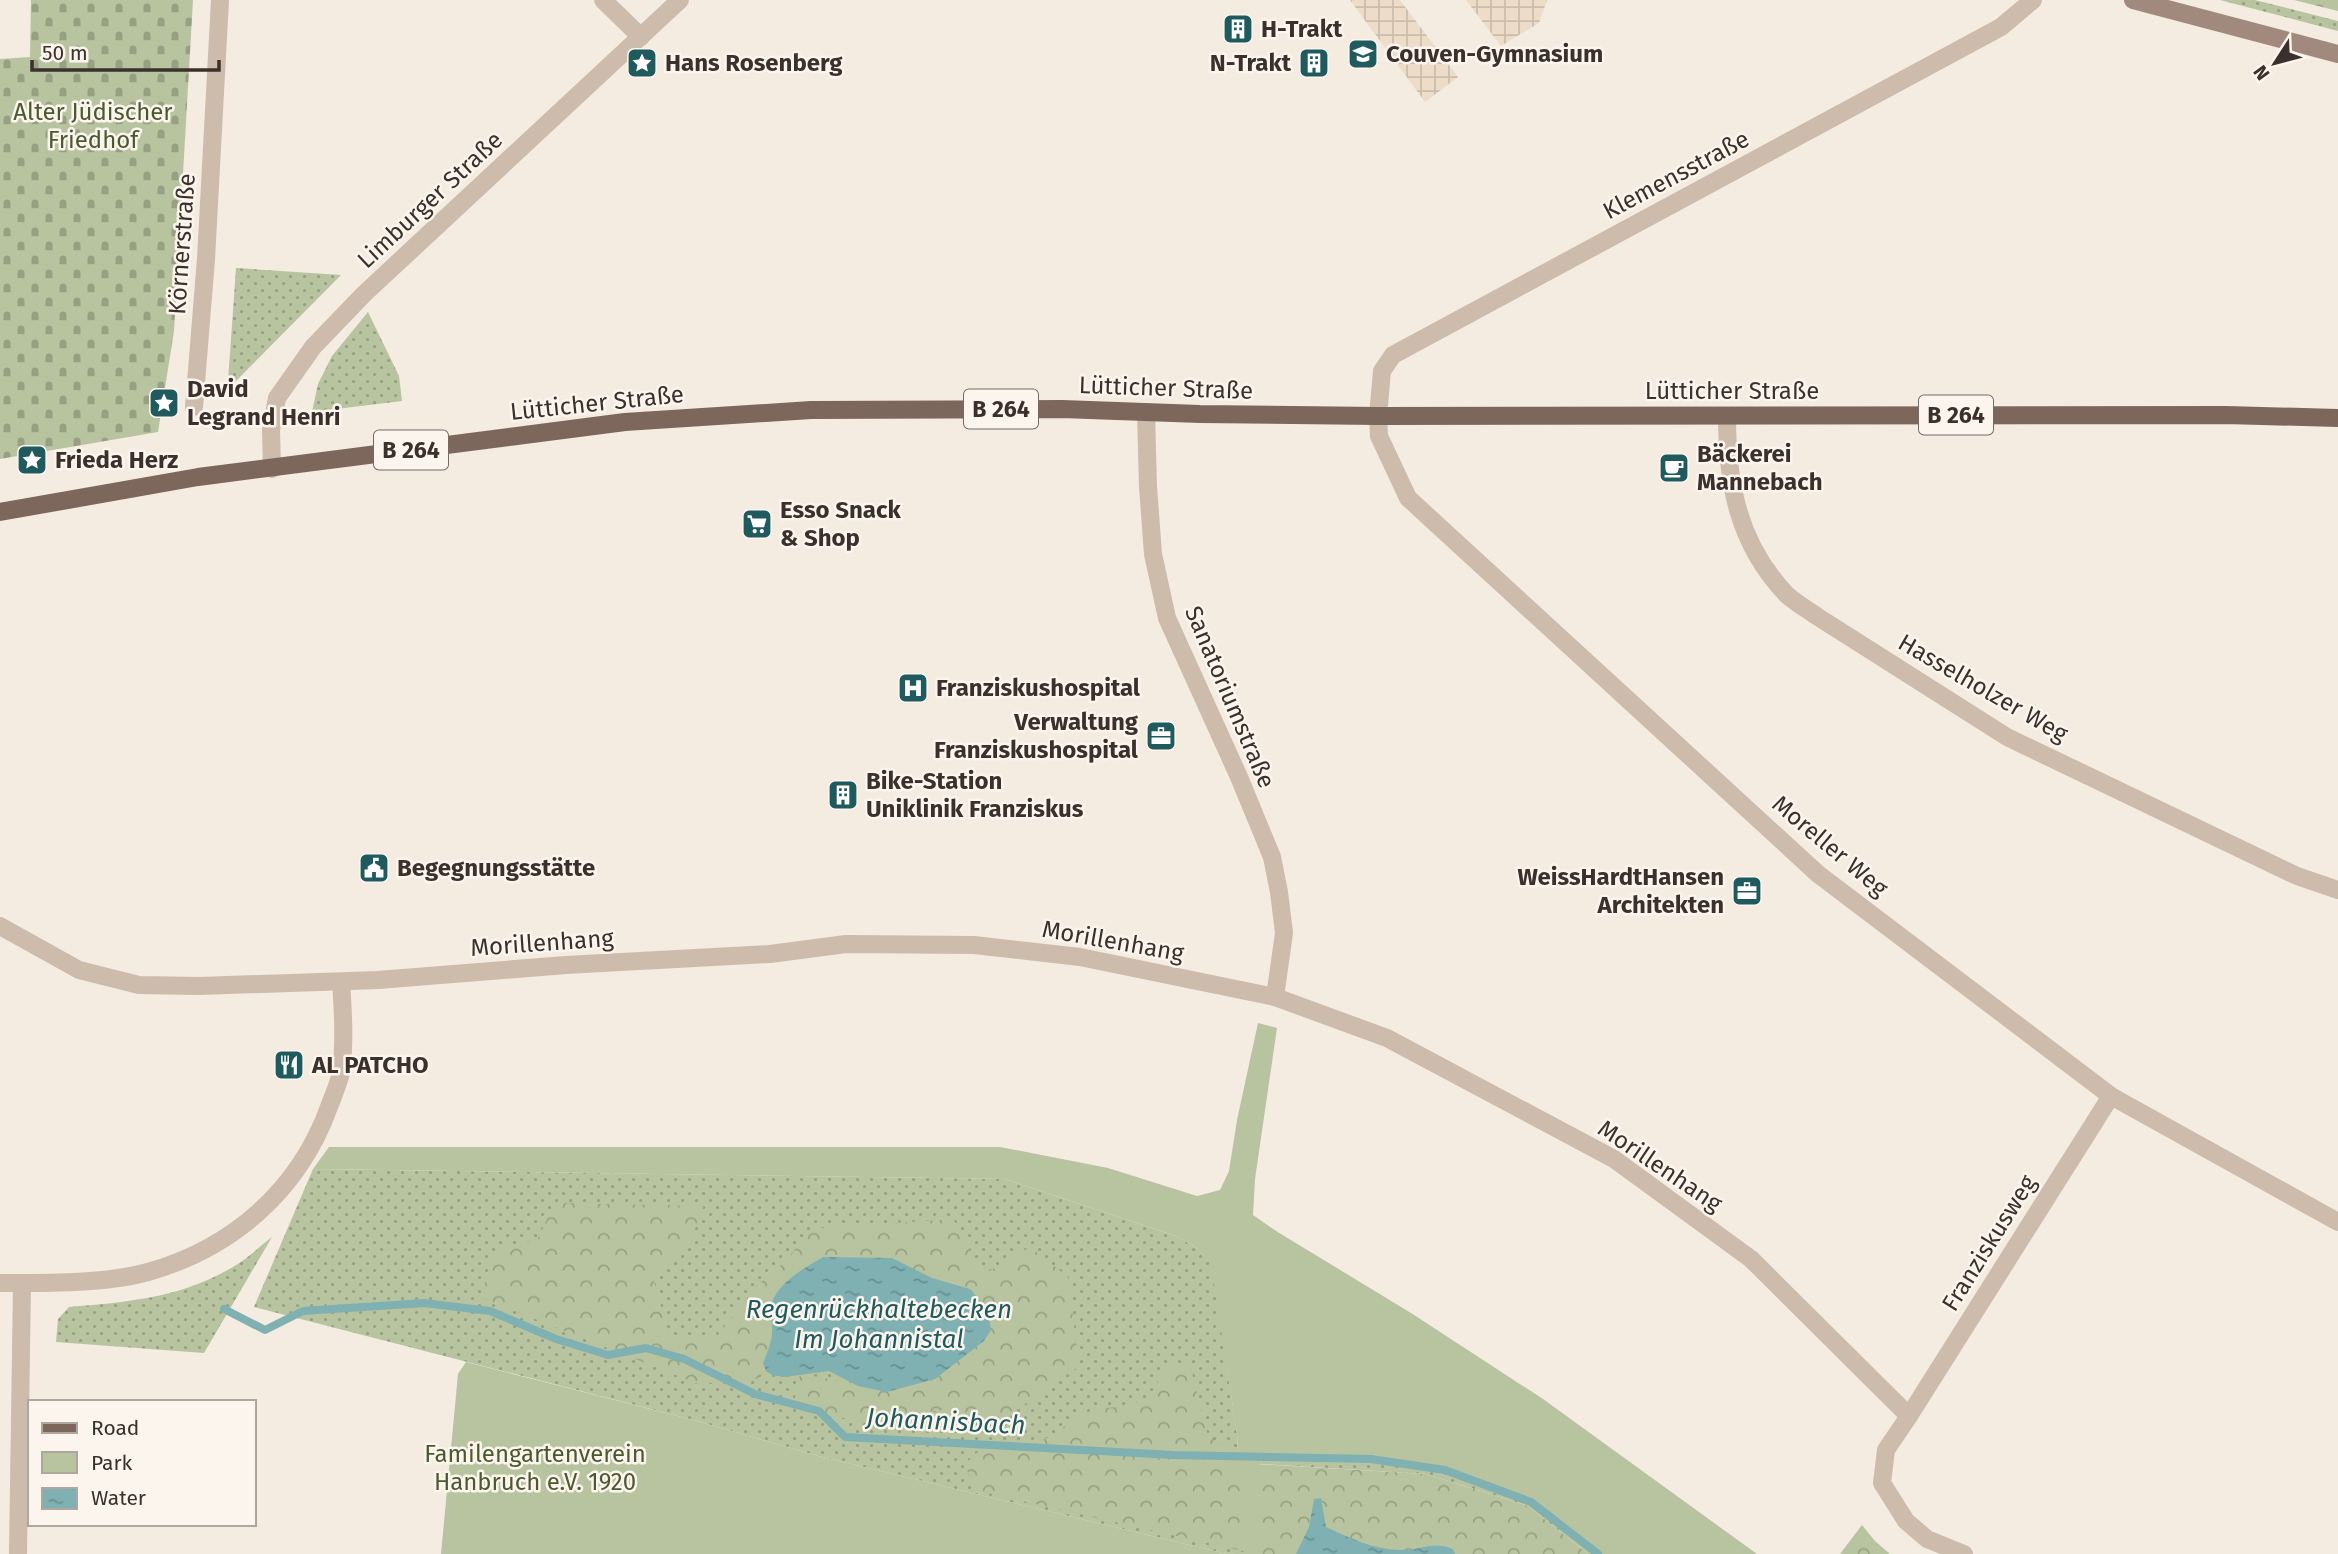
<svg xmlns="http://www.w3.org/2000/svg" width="2338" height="1554" font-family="'Fira Sans',sans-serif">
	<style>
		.grass { fill: url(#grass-dots) }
		.forest { fill: url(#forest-crowns) }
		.cemetery { fill: url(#cemetery-stones) }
		.green { fill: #b8c4a0 }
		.plaza { fill: url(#plaza-grid) }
		.water { fill: url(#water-ripples) }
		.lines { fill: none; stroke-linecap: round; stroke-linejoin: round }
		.stream { stroke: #7fb0b2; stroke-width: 8 }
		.street { stroke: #cdbbac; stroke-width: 18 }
		.secondary { stroke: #a18a7d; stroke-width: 18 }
		.primary { stroke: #7d675c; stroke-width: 18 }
		.labels { text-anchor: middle; stroke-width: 5; stroke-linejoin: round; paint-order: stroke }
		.shield { fill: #fbf5ee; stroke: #756b66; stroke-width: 2 }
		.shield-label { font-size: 23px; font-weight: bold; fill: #3b302b }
		.poi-label { font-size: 24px; font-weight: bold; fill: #3b302b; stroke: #fbf5ee; text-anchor: start }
		.park-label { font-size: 24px; fill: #4a5a2e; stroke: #fbf5ee }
		.street-label { font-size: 24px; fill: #3b302b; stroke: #fbf5ee }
		.water-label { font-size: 26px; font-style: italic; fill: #1f5a5e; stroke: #fbf5ee }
	</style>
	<defs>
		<pattern id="grass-dots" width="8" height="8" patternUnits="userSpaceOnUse" patternTransform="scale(1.75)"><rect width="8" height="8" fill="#b8c4a0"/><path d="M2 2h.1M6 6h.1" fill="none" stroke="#97a083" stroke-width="1.8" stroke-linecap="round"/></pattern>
		<pattern id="forest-crowns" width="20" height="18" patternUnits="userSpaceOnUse" patternTransform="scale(1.75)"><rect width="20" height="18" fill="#b8c4a0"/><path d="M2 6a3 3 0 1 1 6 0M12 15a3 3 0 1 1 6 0" fill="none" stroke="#97a083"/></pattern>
		<pattern id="cemetery-stones" width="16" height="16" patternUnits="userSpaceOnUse" patternTransform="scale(1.75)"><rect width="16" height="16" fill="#b8c4a0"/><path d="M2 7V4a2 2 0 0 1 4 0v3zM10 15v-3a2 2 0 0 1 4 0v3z" fill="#97a083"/></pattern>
		<pattern id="plaza-grid" width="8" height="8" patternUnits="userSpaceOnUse" patternTransform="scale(1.75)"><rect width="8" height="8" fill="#ecdcc8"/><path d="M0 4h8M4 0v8" fill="none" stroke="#cbbdac"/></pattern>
		<pattern id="water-ripples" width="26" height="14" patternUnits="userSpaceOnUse" patternTransform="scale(1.75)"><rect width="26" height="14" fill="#7fb0b2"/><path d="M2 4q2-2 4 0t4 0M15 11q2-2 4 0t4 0" fill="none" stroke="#699091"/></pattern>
	</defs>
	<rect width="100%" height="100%" fill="#f4ebe1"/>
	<g class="grass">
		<polygon points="2220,0 2255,0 2338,21 2338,31"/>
		<polygon points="236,268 341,275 236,381 228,381"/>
		<polygon points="368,312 399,376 402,401 312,412 318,384 332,356"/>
		<polygon points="313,1169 1005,1179 1176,1236 1197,1248 1212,1265 1237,1434 1244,1553 1227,1554 818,1456 697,1421 254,1307"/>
		<path d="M272 1237 204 1353 56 1342 58 1319 69 1307C129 1302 180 1298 233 1267 247 1259 259 1247 272 1237Z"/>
		<polygon points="1265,1454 1351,1457 1447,1467 1534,1500 1601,1554 1588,1554 1528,1506 1426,1474 1260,1464"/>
	</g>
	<g class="forest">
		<polygon points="2294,0 2338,0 2338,11"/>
		<path d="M555 1203 704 1206 688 1246 654 1281 669 1336 696 1339 717 1336 756 1286 785 1262 811 1229 953 1219 984 1274 1030 1247 1068 1277 1079 1366C1048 1388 997 1433 957 1420 952 1418 947 1413 943 1410L918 1413 881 1423 822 1415 793 1407 800 1374 894 1390 932 1278H938L850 1265 776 1339 768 1369 758 1378 745 1385 721 1382 698 1384 480 1297 498 1247 537 1240Z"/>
		<polygon points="1190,1365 1208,1436 1256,1464 1426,1474 1528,1506 1588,1554 1256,1554 974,1490 965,1464 979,1451 1026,1448 1055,1434 1078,1415 1098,1409 1125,1406 1148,1399 1166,1368"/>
		<polygon points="1862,1525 1875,1541 1890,1554 1840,1554"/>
	</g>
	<polygon class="cemetery" points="31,0 193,0 174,331 158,432 0,459 0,59 30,57"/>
	<g class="green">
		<polygon points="1258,1023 1277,1028 1255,1179 1253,1215 1276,1231 1411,1313 1543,1399 1757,1554 1601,1554 1534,1500 1447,1467 1351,1457 1265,1454 1260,1464 1257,1554 1228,1554 1244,1552 1237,1434 1211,1265 1197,1248 1176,1236 1005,1179 313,1169 329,1147 1000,1147 1108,1168 1197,1196 1220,1190 1229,1171 1237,1120"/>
		<polygon points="466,1362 697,1421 818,1456 1227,1554 441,1554 458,1374"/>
	</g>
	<g class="plaza">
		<polygon points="1350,0 1400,0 1458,77 1425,102"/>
		<polygon points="1466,0 1547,0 1539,23 1501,46"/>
	</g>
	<g class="water">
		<path d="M823 1257 892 1258 932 1278 970 1289 988 1309 991 1330 984 1341 935 1379 887 1392 858 1386 829 1371 784 1377 772 1375 766 1371 763 1363C768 1351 773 1340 772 1326 772 1321 770 1315 770 1310 774 1284 803 1269 823 1257Z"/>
		<path d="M1321 1498 1326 1527C1349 1538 1373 1549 1399 1550 1420 1551 1432 1540 1453 1549L1455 1554H1296L1309 1527 1314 1499Z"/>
	</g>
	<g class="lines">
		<polyline class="stream" points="224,1309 265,1330 303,1311 424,1303 490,1311 556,1339 608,1355 646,1348 684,1359 755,1394 819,1411 845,1437 1173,1455 1371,1459 1445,1470 1531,1502 1598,1554"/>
		<g class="street">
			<polyline points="603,0 641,37"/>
			<polyline points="2033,0 2001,27 1393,355 1382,371 1378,416 1379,436 1408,498 1818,874 2111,1096 2338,1222"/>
			<polyline points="194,407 206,259 220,0"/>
			<polyline points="1146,412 1148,487 1153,554 1167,618 1239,777 1272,857 1279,892 1284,933 1275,997"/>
			<path d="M1727 416C1727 484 1738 544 1787 595 1796 603 1808 610 1818 617L2007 737 2297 876 2338 890"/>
			<polyline points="272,469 271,430 277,398 313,347 364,294 680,0"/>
			<polyline points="0,926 79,970 139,985 199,986 378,980 566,965 770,954 846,944 974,945 1080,957 1275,997 1387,1038 1614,1159 1751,1259 1909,1416 1886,1450 1882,1483 1906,1521 1927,1539 1964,1554"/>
			<path d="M0 1283C44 1283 106 1284 148 1272 233 1248 299 1190 329 1107 333 1096 339 1083 341 1072 345 1041 343 1012 341 982"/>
			<polyline points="1909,1416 2111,1096"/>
			<polyline points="18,1554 22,1283"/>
		</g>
		<polyline class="secondary" points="2133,0 2338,54"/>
		<polyline class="primary" points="0,512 198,477 625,422 811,410 1062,409 1200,414 1378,416 2226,415 2338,418"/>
	</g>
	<defs>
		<g id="building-square" transform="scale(1.575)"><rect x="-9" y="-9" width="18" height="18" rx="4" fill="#1f5a5e" stroke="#fbf5ee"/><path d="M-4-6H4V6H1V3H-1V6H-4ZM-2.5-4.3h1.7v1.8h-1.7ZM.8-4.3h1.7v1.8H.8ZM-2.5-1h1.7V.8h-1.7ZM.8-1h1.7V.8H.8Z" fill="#fff"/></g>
		<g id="school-square" transform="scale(1.575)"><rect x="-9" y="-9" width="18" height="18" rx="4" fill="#1f5a5e" stroke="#fbf5ee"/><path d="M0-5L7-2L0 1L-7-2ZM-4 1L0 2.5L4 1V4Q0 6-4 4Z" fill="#fff"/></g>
		<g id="sight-square" transform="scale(1.575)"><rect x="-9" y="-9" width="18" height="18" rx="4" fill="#1f5a5e" stroke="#fbf5ee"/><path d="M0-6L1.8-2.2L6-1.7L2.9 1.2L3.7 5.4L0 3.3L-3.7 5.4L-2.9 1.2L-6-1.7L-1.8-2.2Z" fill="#fff"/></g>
		<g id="cafe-square" transform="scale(1.575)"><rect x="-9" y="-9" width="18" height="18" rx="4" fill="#1f5a5e" stroke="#fbf5ee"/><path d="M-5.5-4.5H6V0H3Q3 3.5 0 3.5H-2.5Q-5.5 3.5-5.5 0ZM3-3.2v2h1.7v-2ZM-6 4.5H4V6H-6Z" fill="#fff"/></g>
		<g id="supermarket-square" transform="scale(1.575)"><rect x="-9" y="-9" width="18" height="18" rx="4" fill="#1f5a5e" stroke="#fbf5ee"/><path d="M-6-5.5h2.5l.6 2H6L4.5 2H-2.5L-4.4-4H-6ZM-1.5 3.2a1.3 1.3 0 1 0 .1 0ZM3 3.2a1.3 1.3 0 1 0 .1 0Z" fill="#fff"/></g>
		<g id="hospital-square" transform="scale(1.575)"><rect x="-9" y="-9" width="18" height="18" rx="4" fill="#1f5a5e" stroke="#fbf5ee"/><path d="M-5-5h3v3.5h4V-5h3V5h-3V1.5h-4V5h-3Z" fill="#fff"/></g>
		<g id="office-square" transform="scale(1.575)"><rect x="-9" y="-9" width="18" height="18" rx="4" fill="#1f5a5e" stroke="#fbf5ee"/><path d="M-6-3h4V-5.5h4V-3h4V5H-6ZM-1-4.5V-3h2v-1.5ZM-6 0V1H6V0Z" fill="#fff"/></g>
		<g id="civic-square" transform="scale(1.575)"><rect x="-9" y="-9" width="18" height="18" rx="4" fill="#1f5a5e" stroke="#fbf5ee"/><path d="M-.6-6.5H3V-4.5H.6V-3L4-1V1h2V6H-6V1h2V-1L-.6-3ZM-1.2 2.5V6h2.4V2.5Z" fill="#fff"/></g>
		<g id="restaurant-square" transform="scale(1.575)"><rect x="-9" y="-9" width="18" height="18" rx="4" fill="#1f5a5e" stroke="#fbf5ee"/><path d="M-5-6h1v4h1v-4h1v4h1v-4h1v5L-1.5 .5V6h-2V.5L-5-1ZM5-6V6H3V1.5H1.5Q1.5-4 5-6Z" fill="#fff"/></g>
	</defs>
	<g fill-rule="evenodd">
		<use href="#building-square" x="1238" y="29"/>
		<use href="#school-square" x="1363" y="54"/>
		<use href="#sight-square" x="642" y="63"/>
		<use href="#building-square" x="1314" y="63"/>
		<use href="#sight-square" x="164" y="403"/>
		<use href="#sight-square" x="32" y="460"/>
		<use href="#cafe-square" x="1674" y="468"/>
		<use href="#supermarket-square" x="757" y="524"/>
		<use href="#hospital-square" x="913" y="688"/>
		<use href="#office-square" x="1161" y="736"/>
		<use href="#building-square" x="843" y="795"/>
		<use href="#civic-square" x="374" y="868"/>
		<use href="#office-square" x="1747" y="891"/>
		<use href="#restaurant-square" x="289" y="1065"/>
	</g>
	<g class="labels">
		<g class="shield">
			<rect x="964" y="389.5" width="74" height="39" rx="5"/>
			<rect x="1919" y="395.5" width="74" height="39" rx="5"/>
			<rect x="374" y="430.5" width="74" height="39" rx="5"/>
		</g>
		<g class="shield-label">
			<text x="1001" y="417">B 264</text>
			<text x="1956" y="423">B 264</text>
			<text x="411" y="458">B 264</text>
		</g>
		<g class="poi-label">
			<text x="1261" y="37">H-Trakt</text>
			<text x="1386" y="62">Couven-Gymnasium</text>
			<text x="665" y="71">Hans Rosenberg</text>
			<text x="1291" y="71" text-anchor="end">N-Trakt</text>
			<text x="187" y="397">David<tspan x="187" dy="28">Legrand Henri</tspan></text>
			<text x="1697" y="462">Bäckerei<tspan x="1697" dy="28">Mannebach</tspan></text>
			<text x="55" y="468">Frieda Herz</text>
			<text x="780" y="518">Esso Snack<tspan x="780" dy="28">&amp; Shop</tspan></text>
			<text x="936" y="696">Franziskushospital</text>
			<text x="1138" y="730" text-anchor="end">Verwaltung<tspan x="1138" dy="28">Franziskushospital</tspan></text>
			<text x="866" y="789">Bike-Station<tspan x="866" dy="28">Uniklinik Franziskus</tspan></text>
			<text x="397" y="876">Begegnungsstätte</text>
			<text x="1724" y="885" text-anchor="end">WeissHardtHansen<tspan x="1724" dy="28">Architekten</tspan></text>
			<text x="312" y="1073">AL PATCHO</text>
		</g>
		<g class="park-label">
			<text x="93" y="120">Alter Jüdischer<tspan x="93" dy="28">Friedhof</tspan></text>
			<text x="535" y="1462">Familengartenverein<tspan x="535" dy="28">Hanbruch e.V. 1920</tspan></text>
		</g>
		<g class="street-label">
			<text transform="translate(1676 175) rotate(-28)" y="8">Klemensstraße</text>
			<text transform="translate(430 200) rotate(-43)" y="8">Limburger Straße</text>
			<text transform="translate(182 244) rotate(-86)" y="8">Körnerstraße</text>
			<text transform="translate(1166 388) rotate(2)" y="8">Lütticher Straße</text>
			<text x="1732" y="399">Lütticher Straße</text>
			<text transform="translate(597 403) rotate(-6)" y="8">Lütticher Straße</text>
			<text transform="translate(1983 688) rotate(30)" y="8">Hasselholzer Weg</text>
			<text transform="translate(1230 697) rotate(67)" y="8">Sanatoriumstraße</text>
			<text transform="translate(1830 846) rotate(40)" y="8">Moreller Weg</text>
			<text transform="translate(1113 941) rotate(10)" y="8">Morillenhang</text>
			<text transform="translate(542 943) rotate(-4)" y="8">Morillenhang</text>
			<text transform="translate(1660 1166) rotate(34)" y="8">Morillenhang</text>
			<text transform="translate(1989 1243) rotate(-58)" y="8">Franziskusweg</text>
		</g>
		<g class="water-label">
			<text x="879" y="1318">Regenrückhaltebecken<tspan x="879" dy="30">Im Johannistal</tspan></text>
			<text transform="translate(946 1421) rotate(3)" y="9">Johannisbach</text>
		</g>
	</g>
	<rect x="28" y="1400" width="228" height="126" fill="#fbf5ee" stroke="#aea6a0" stroke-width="2"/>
	<rect x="42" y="1423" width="35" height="10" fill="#7d675c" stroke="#aea6a0" stroke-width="2"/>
	<text x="91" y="1435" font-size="21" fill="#3b302b">Road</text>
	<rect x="42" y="1452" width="35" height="21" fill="#b8c4a0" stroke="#aea6a0" stroke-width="2"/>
	<text x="91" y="1470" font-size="21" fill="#3b302b">Park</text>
	<rect x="42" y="1488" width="35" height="21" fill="url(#water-ripples)" stroke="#aea6a0" stroke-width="2"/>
	<text x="91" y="1505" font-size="21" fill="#3b302b">Water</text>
	<g transform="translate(2275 63) rotate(234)" stroke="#fbf5ee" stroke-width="5" paint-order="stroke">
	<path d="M0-5L12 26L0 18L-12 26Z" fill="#3b302b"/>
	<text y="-10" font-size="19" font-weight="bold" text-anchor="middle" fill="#3b302b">N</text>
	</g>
	<path d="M32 60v10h187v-10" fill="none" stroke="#3b302b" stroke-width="3.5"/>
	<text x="42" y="60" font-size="21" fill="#3b302b" stroke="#fbf5ee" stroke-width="5" paint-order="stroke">50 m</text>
</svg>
